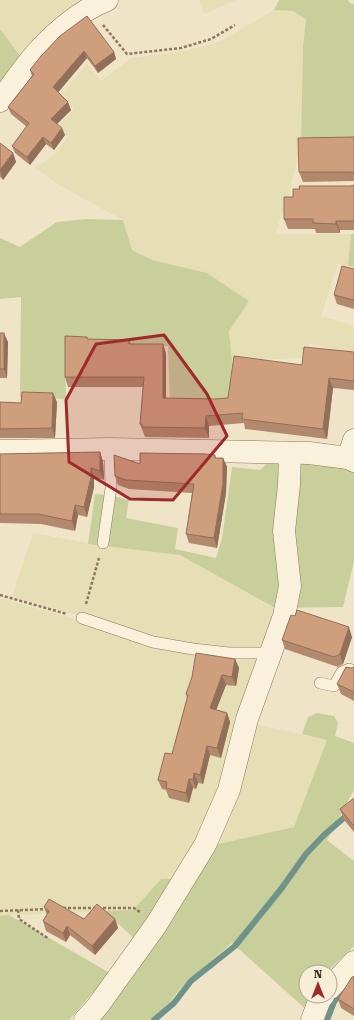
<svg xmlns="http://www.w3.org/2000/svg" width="354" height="1020" font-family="'Roboto Serif',serif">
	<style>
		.farmland { fill: #e6deb5 }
		.green { fill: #c9cf9b }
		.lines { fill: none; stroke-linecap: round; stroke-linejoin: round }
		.stream { stroke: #6f938a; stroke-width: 6 }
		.lane-casing { stroke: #8d765c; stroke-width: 12 }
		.street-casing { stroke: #8d765c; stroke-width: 23 }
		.path { stroke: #8d765c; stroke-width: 2.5; stroke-dasharray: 3 2; stroke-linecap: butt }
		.lane { stroke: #faf1dc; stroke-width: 11 }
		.street { stroke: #faf1dc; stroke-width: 22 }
		.wall { fill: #b2896c }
		.shaded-wall { fill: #916f58 }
		.building { fill: #cf9f7d; stroke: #916f58 }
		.marked { fill: #9e2a2b; fill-opacity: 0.2; stroke: #9e2a2b; stroke-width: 3; stroke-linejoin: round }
	</style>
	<rect width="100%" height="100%" fill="#f0e4c8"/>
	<g class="farmland">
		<polygon points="0,0 92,0 21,57 0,29"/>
		<polygon points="199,0 236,0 204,14"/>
		<polygon points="274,10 294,11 306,18 303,47 301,144 289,195 275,234 351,234 348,266 338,264 321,316 354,326 354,354 309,344 305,358 232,361 229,331 249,301 207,273 152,260 132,250 123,220 61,186 35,168 55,154 68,137 56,127 74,109 59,96 87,64 101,81 131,58 184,51 219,42"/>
		<polygon points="33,533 99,545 180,555 277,610 218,806 174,879 161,879 133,910 0,916 0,598 75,619 76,615 12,596"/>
		<polygon points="254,724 328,740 294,827 214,845"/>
	</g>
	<g class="green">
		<polygon points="279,0 348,0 350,3 354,4 354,142 301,144 303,47 306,19 293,11 274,10"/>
		<polygon points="0,29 21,57 0,86"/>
		<polygon points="86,219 123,220 132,250 152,260 207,273 249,301 229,331 232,361 229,402 170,403 168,346 65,346 66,399 20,397 21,297 0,299 0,238 20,247 57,222"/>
		<polygon points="351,234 354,234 354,267 348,266"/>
		<polygon points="273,458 354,465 354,561 343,607 275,608 180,555 88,544 95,494 110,495 129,500 126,518 178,528 175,549 216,558 222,538 232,467 260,470"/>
		<polygon points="317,713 334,716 338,723 335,736 354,743 354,790 327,840 354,861 354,946 327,972 306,972 306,996 315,996 309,1012 232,943 189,980 180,989 169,1003 150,1020 94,1020 214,845 294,827 327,740 302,734 308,717"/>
		<polygon points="161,879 174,879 136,940 104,911 133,910"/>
		<polygon points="9,915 110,973 69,1020 0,1020 0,916"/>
	</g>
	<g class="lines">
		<g class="stream">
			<polyline points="154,1020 174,1003 191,981 235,946 281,889 306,854 323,836 354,809"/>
			<polyline points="327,1020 334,1002 344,988"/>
		</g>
		<g class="lane-casing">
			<g id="lane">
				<polyline points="103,543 111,488 110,449"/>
				<polyline points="82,618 153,642 193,649 229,653 270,653"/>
				<polyline points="320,683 334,686 342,672 349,669 354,671"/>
			</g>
		</g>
		<g class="street-casing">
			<g id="street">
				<path d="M0 101C13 84 25 65 40 49 58 30 82 10 107 0"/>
				<polyline points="0,451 110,449 309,453 348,458 354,461"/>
				<polyline points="348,458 354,440"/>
				<polyline points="330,988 354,962"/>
				<polyline points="85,1020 97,1007 156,925 205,845 229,790 247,719 284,616 290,586 284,531 289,485 290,453"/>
				<polyline points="312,1020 320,999 323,996"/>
			</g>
		</g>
		<g class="path">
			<polyline points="103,25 127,54 181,48 211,39 235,25"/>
			<polyline points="0,595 67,614"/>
			<polyline points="86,604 99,558"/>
			<polyline points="63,908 134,908 140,912"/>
			<polyline points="18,910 19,919 49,939"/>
			<polyline points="0,911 48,909"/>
		</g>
		<use href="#lane" class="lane"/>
		<use href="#street" class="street"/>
	</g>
	<g class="wall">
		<polygon points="60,36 114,52 116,59 98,73 87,58 58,92 71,110 57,124 65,135 54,150 46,144 30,165 15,153 12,146 27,127 11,114 8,107 32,76 30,70"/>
		<polygon points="354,137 354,181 303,182 299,172"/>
		<polygon points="0,143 13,153 16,162 3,180 0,177"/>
		<polygon points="354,185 354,230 340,230 340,233 316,233 315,229 288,229 284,219 293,197 300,189 351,186"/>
		<polygon points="354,269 354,309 337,304 334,295"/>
		<polygon points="0,333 8,342 7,378 0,378"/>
		<polygon points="87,337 88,339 129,340 131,344 163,344 166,354 166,398 215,399 228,398 302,365 354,352 354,390 333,388 327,439 245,429 244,423 209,426 209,438 145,437 140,424 143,387 68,387 65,377"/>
		<polygon points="0,402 21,403 57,402 55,438 0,438"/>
		<polygon points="100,452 103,462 104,480 94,477 94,487 87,517 78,515 75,531 41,524 0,523 0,454"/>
		<polygon points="215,455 216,458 223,458 227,467 226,493 217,548 189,543 186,534 192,493 129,489 118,485 115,476 140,464"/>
		<polygon points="352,637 343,664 338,667 285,649 282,640"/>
		<polygon points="235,659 239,668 236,686 226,685 216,710 227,713 230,722 221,758 210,755 203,784 198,783 196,789 193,788 189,803 169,798 166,790 162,789 158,780 172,754 187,698 186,694"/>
		<polygon points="354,667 354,701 341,694 337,684 351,668"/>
		<polygon points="354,798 354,832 344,820 340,809"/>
		<polygon points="44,907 84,919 115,919 118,928 95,955 70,935 66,942 46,931 43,921 47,915"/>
		<polygon points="354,976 354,1016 341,1008 338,999"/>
	</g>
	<g class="shaded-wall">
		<polygon points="84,51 87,58 56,95 53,87"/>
		<polygon points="114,52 116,59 98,73 95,66"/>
		<polygon points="68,102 71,110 54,127 51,119"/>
		<polygon points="62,128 65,135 54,150 51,143"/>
		<polygon points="43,137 46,144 30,165 27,157"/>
		<polygon points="13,153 16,162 3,180 0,170"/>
		<polygon points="336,221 340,230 340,233 336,224"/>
		<polygon points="4,333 8,342 7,378 4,369"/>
		<polygon points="163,344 166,354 166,408 163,398"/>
		<polygon points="329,378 333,388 327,439 323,429"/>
		<polygon points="53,393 57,402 55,438 52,428"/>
		<polygon points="206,416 209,426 209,438 205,428"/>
		<polygon points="100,452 103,462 104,480 100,471"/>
		<polygon points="223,458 227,467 226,493 217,548 214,538"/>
		<polygon points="91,468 94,477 94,487 87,517 84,507"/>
		<polygon points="75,505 78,515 75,531 72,521"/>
		<polygon points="349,627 352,637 343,664 340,654"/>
		<polygon points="235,659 239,668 236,686 232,677"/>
		<polygon points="222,675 226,685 213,718 210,708"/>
		<polygon points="227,713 230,722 221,758 217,748"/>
		<polygon points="207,746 210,755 203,784 200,775"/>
		<polygon points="194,773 198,783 196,789 193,780"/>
		<polygon points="189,779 193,788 189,803 186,793"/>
		<polygon points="115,919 118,928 95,955 92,946"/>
		<polygon points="67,926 70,935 66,942 63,933"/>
	</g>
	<g class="building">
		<polygon points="87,16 114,52 95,66 84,51 53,87 68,102 51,119 62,128 51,143 43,137 27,157 12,146 29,123 8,107 34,74 30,70 41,56 60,36"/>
		<polygon points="354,137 354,173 350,172 299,172 298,138"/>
		<polygon points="0,143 13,153 0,170"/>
		<polygon points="354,185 354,221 336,221 336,224 313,223 313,219 284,219 284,197 293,197 293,189 300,189 299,186 351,186"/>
		<polygon points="342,266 354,269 354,300 334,295"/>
		<rect x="0" y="333" width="4" height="36"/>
		<polygon points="65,336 87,337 87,339 129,340 129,344 163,344 163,398 215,399 228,398 234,356 302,365 304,347 354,352 354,381 329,378 323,429 242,419 243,413 206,416 205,428 142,427 142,424 140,424 144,377 65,377"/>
		<polygon points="22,392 53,393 52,428 0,429 0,402 21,403"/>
		<polygon points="100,452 100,471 91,468 91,477 84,507 75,505 72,521 38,514 0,514 0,454"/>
		<polygon points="140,453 205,454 215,455 215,458 223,458 223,484 214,538 186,534 194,484 126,480 115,476 114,455 140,464"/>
		<polygon points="297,610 349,627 340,654 334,657 282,640 291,615 295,616"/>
		<polygon points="196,653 235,659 232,677 222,675 210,708 227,713 217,748 207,746 200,775 194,773 193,780 189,779 186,793 166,788 167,782 158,780 165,753 172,754 188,695 186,694 192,677"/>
		<polygon points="346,667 351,668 354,667 354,692 337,684"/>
		<polygon points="354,798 354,826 340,809"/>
		<polygon points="49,899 84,919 97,904 115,919 92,946 67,926 63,933 43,921 49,911 44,907"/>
		<polygon points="354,976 354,1009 338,999 352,977 353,977"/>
	</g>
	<path class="marked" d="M164 335 207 394 227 436 173 500 130 499 69 462 66 400 96 344Z"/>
	<g transform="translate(318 984)"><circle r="19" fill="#f7eed8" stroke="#ada18e"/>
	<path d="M0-3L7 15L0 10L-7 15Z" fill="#9e2a2b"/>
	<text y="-6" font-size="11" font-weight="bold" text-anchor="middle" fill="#3d2e20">N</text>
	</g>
</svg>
